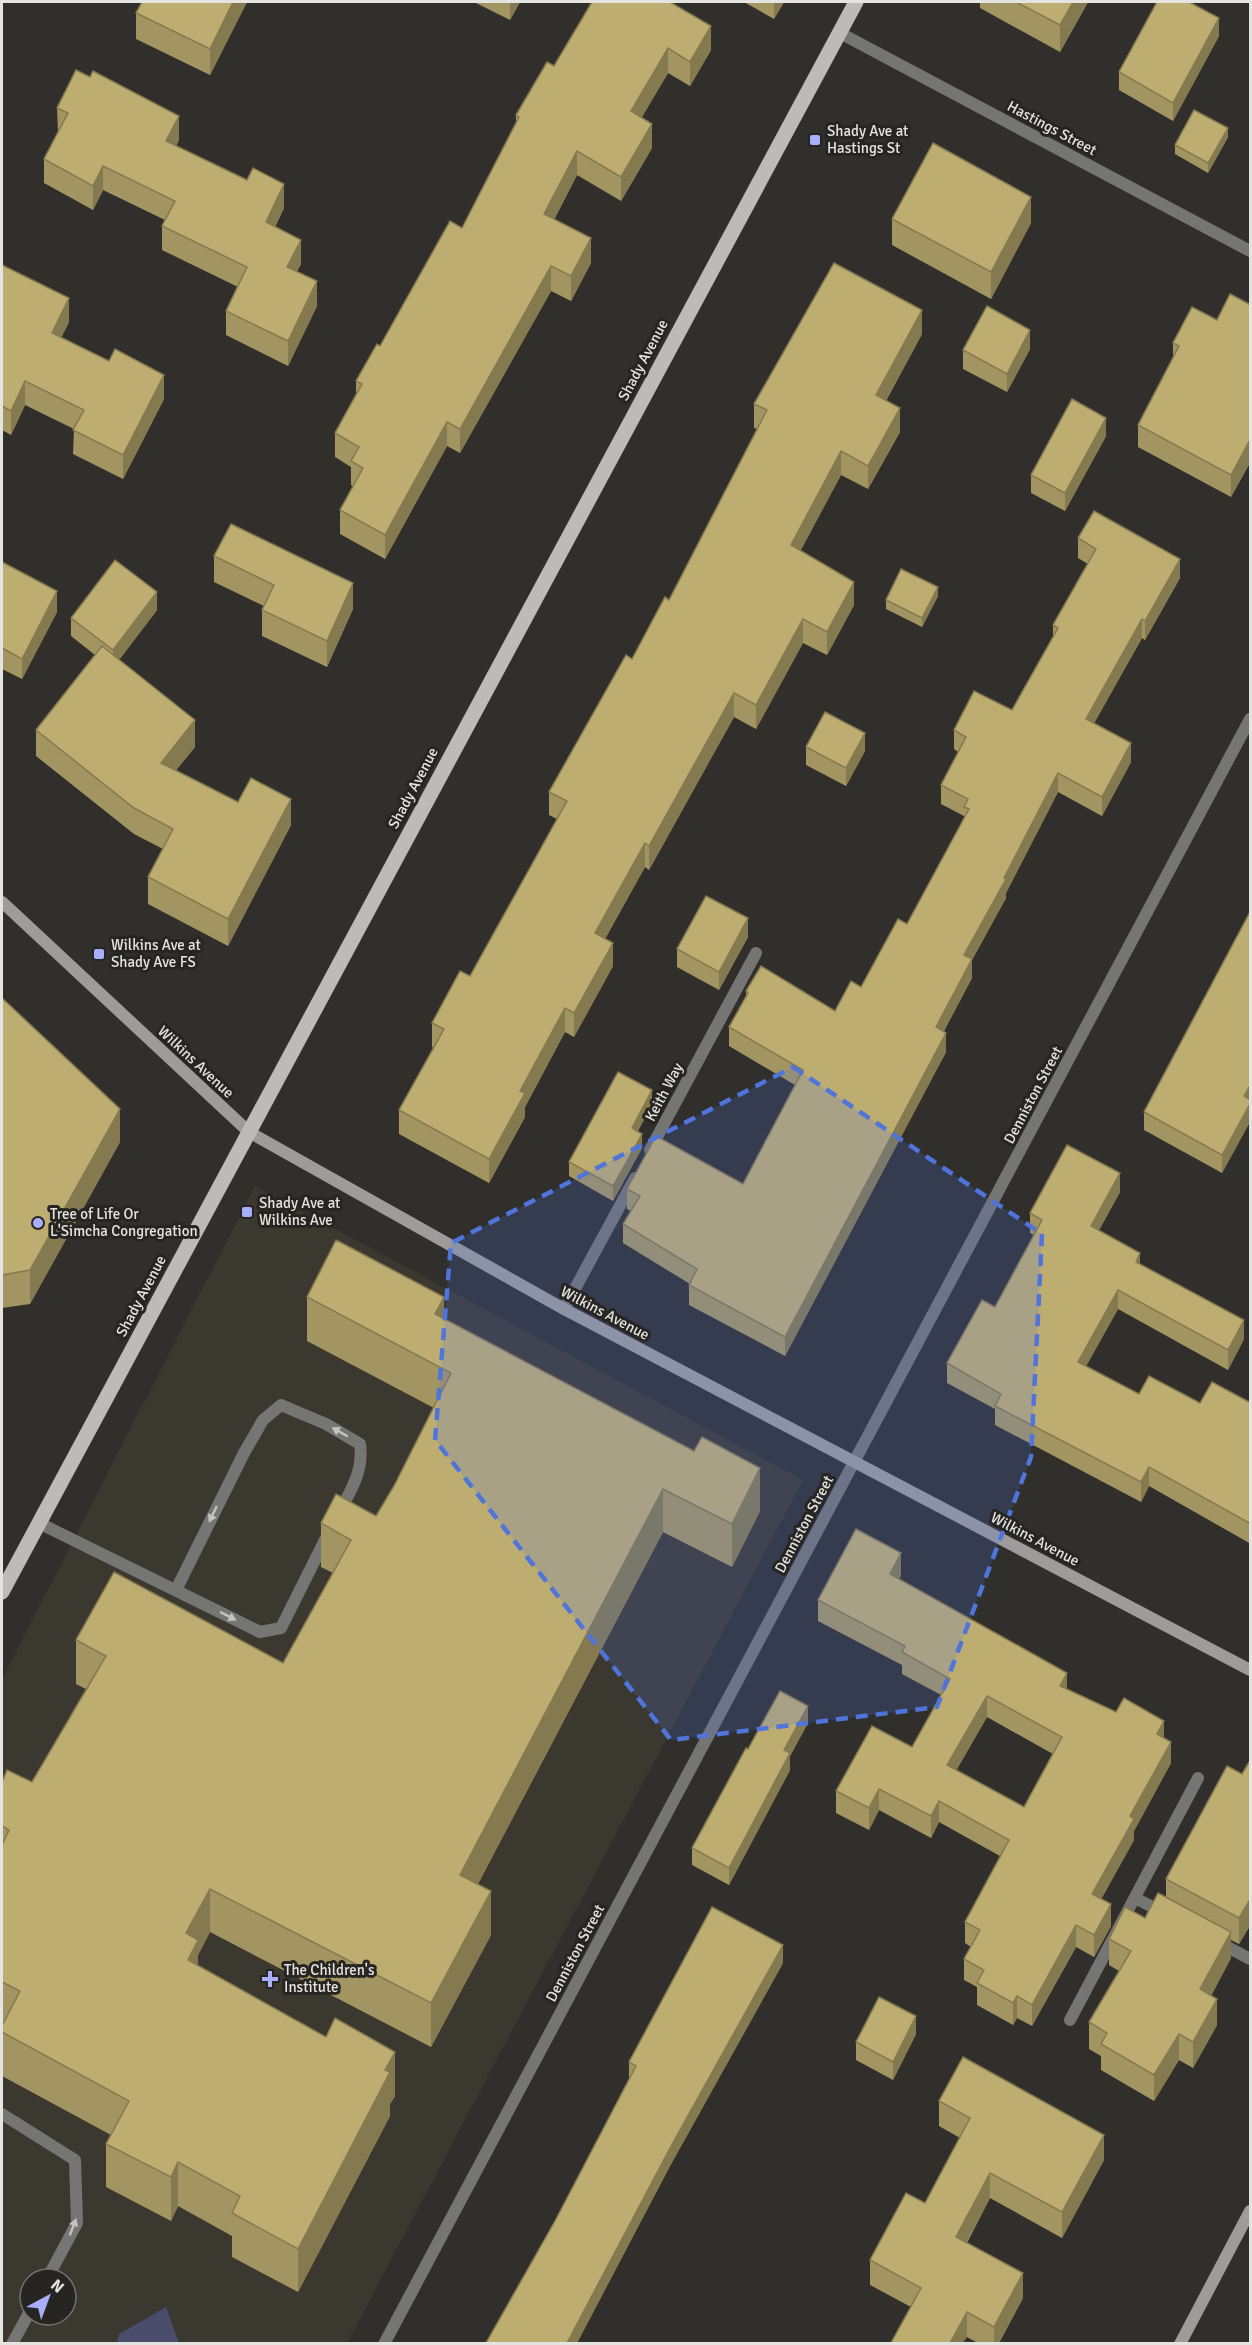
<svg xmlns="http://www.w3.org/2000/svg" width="1252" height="2345" font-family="Signika,sans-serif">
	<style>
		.built { fill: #3b3830; fill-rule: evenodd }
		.green { fill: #494d6b }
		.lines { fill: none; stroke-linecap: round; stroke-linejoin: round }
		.service { stroke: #757573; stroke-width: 12 }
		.minor { stroke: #757573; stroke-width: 12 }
		.secondary { stroke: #9d9c9a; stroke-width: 12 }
		.primary { stroke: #bcbbb7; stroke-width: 15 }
		.wall { fill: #a39561; fill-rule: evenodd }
		.shaded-wall { fill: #85794f }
		.building { fill: #bead71; stroke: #85794f; stroke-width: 1.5; fill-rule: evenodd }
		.oneway { fill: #c3c3c0 }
		.marked { fill: #4f74da; fill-opacity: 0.2; stroke: #4f74da; stroke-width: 4.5; stroke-dasharray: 12 8; stroke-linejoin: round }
		.poi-dot { fill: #a8b0fc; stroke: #262522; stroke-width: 2 }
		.labels { text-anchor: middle; stroke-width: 6; stroke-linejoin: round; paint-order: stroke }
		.street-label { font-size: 15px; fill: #e4e4e1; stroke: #262522 }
		.poi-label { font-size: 15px; fill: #e4e4e1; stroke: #262522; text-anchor: start }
	</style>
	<rect width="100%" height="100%" fill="#302f2c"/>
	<path class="built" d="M255 1186 803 1480 347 2343H2V1679ZM30 2279H66V2315H30Z"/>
	<polygon class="green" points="166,2307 179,2343 117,2343 119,2334"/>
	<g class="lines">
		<g class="service">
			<polyline points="650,1150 756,953"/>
			<polyline points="564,1309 635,1178"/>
			<polyline points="39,1523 260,1632 281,1628 327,1536"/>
			<path d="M176 1590 244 1453 263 1420 281 1405 326 1424 360 1444C364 1470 351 1490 339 1513"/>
			<polyline points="1135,1898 1166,1914"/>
			<polyline points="1218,1942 1250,1959"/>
			<polyline points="1070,2020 1198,1778"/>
			<polyline points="2,2114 75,2160 77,2223 47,2279"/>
			<polyline points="12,2344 30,2311"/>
		</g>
		<g class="minor">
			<polyline points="840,33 1250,251"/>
			<polyline points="384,2344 1250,719"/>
		</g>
		<g class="secondary">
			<polyline points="2,902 249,1132 564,1309 1250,1670"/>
			<polyline points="1180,2344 1250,2211"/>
		</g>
		<polyline class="primary" points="2,1592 856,2"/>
	</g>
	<g class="wall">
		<polygon points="142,2 247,2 210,75 136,39 136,13"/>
		<polygon points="474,2 520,2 510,20"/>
		<polygon points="592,2 711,50 690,86 668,73 641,118 652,148 621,201 577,175 554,220 591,263 571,301 551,291 460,453 447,446 385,559 340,534 340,510 353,486 351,485 351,467 335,457 335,433 356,394 356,381 462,228 516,123 516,115 554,66"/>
		<polygon points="744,2 784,2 774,19"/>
		<polygon points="980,2 1088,2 1060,52 980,8"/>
		<polygon points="1219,36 1173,121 1119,90 1119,72"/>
		<polygon points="57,108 179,140 176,146 284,208 275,227 301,264 297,271 317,306 288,366 226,335 226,311 238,287 162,250 162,226 165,220 103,190 93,210 44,183 44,159 58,132"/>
		<polygon points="1228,137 1208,173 1175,154 1175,145"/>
		<polygon points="892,219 1031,223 991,299 892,245"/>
		<polygon points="2,265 69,322 61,337 164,399 123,479 73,454 74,429 25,405 11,435 2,430"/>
		<polygon points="1251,305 1251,461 1231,497 1138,447 1138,425 1173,359 1173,343 1217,320"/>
		<polygon points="922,334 886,401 900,432 868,489 841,475 800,551 854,605 827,655 803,643 756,729 734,717 649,870 645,867 605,939 613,966 574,1037 565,1032 525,1107 525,1117 489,1183 399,1134 399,1110 434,1048 432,1047 432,1023 470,976 557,819 549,815 549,792 669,600 757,429 754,428 754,404"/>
		<polygon points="1030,349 1007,392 963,369 963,350"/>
		<polygon points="1106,436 1065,511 1031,493 1031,475"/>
		<polygon points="1078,538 1180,578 1145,640 1142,638 1094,723 1131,762 1102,816 1058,792 1006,893 1006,898 972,960 972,978 944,1031 946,1052 785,1356 689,1305 689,1285 690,1284 623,1243 623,1224 631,1211 627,1209 627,1189 743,1184 795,1085 729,1046 729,1027 746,996 746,991 835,1011 861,987 907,924 964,819 964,816 941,804 941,785 958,752 954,749 954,730 1012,710 1053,637 1053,625 1088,564 1078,558"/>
		<polygon points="214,556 353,609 327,667 262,636 262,610 264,606 214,582"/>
		<polygon points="2,562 57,612 22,679 2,669"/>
		<polygon points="938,596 922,627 886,609 886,600"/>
		<polygon points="157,610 119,660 195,747 176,770 238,802 291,825 228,946 148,904 148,877 163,849 134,834 36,756 36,730 95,655 71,636 71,618"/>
		<polygon points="806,747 865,751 846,786 806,765"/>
		<polygon points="1251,910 1251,1120 1222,1173 1144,1130 1144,1112"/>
		<polygon points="748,937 719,990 677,967 677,949"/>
		<polygon points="2,998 120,1142 30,1304 2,1308"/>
		<polygon points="652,1104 638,1131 642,1148 613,1201 569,1176 569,1162"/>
		<polygon points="1120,1192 1099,1230 1140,1264 1244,1339 1228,1370 1118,1309 1086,1366 1139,1394 1200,1403 1251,1403 1251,1544 1149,1486 1141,1502 995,1425 995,1409 947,1383 947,1363 995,1307 1034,1235 1030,1233 1030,1213"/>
		<polygon points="307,1297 444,1319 760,1511 732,1567 663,1532 478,1884 491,1935 431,2047 210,1932 198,1955 198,1965 395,2096 390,2104 390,2116 298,2292 232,2257 232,2236 178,2206 171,2221 106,2187 106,2144 111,2135 2,2076 2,1782 32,1782 86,1689 76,1684 76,1640 283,1663 333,1573 321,1567 321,1523 376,1516 394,1486 434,1408 307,1341"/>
		<path d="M901 1575 899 1579 1067 1689 1164 1738 1171 1763 1134 1831V1840L1101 1899 1111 1926 1094 1957 1076 1947 1032 2026 1017 2018 1013 2025 977 2005V1987L964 1980V1959L971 1947 965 1943V1922L1000 1856 939 1822 931 1838 879 1810 869 1830 836 1813V1791L912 1747 941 1695 902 1674V1665L818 1621V1600ZM987 1717 1053 1754 1024 1807 956 1770Z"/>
		<polygon points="808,1723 790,1756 790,1770 729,1885 692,1865 692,1848 748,1749"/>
		<polygon points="1251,1759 1251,1924 1239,1944 1231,1940 1231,1958 1211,1996 1217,2025 1193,2068 1179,2060 1154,2101 1101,2070 1101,2056 1089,2049 1089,2022 1119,1971 1109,1965 1109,1939 1145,1918 1166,1898 1166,1879 1242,1774"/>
		<polygon points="783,1963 670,2166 577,2343 486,2343 555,2221 629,2079 629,2062"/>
		<polygon points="916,2034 893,2080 856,2060 856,2042"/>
		<polygon points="939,2101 1104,2160 1062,2238 990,2198 967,2243 1023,2298 999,2343 978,2343 870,2285 870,2260 925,2203 960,2138 939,2126"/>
	</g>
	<g class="shaded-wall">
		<polygon points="233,2 247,2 210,75 210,49"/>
		<polygon points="510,2 520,2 510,20"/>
		<polygon points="774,2 784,2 774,19"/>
		<polygon points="1073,2 1088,2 1060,52 1060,25"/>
		<polygon points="1219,18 1219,36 1173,121 1173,103"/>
		<polygon points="711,26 711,50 690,86 690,62"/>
		<polygon points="668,48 668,73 631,136 631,111"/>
		<polygon points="179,116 179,140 166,165 166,141"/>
		<polygon points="652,124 652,148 621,201 621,177"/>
		<polygon points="1228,128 1228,137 1208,173 1208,163"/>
		<polygon points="577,151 577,175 544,239 544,214"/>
		<polygon points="103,166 103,190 93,210 93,186"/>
		<polygon points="284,184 284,208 266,246 266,222"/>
		<polygon points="1031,197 1031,223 991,299 991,272"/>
		<polygon points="591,238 591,263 571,301 571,276"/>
		<polygon points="301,240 301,264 287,291 287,267"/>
		<polygon points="551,266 551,291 460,453 460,429"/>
		<polygon points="317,281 317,306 288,366 288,341"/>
		<polygon points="69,298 69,322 52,357 52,333"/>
		<polygon points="922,310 922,334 876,419 876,395"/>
		<polygon points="1030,330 1030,349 1007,392 1007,374"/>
		<polygon points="164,375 164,399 123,479 123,455"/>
		<polygon points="25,381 25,405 11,435 11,411"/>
		<polygon points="900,408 900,432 868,489 868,466"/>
		<polygon points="1106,418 1106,436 1065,511 1065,493"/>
		<polygon points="447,422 447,446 385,559 385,535"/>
		<polygon points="1251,438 1251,461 1231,497 1231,475"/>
		<polygon points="841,451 841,475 791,569 791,545"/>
		<polygon points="1180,559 1180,578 1145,640 1145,621"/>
		<polygon points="854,582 854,605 827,655 827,632"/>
		<polygon points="353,583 353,609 327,667 327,641"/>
		<polygon points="938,587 938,596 922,627 922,618"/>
		<polygon points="57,591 57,612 22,679 22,659"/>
		<polygon points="157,592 157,610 113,668 113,650"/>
		<polygon points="803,619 803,643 756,729 756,705"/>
		<polygon points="1142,619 1142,638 1086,738 1086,719"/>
		<polygon points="734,693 734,717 649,870 649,846"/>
		<polygon points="195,720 195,747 161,789 161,763"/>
		<polygon points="865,733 865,751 846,786 846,768"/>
		<polygon points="1131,743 1131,762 1102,816 1102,797"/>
		<polygon points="1058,773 1058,792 1006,893 1006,898 972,960 972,978 936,1046 936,1027 964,955"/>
		<polygon points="291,799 291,825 228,946 228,919"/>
		<polygon points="645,843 645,867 595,957 595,933"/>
		<polygon points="748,918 748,937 719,990 719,972"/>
		<polygon points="613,943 613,966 574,1037 574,1013"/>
		<polygon points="565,1008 565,1032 525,1107 525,1117 489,1183 489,1159 520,1091"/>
		<polygon points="946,1033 946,1052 785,1356 785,1337"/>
		<polygon points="1251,1084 1251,1120 1222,1173 1222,1155 1244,1096"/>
		<polygon points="652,1090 652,1104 632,1142 632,1128"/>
		<polygon points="120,1109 120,1142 30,1304 30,1270"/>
		<polygon points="642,1134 642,1148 613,1201 613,1186"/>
		<polygon points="1120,1173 1120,1192 1091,1245 1091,1226"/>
		<polygon points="1140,1253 1140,1272 1136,1262"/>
		<polygon points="1118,1290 1118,1309 1078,1381 1078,1362"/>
		<polygon points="444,1297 444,1341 435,1314"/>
		<polygon points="1244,1320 1244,1339 1228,1370 1228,1350"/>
		<polygon points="1149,1467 1149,1486 1141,1502 1141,1482"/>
		<polygon points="760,1468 760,1511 732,1567 732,1524"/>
		<polygon points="663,1489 663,1532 460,1918 460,1875"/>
		<polygon points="901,1553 901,1575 890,1596 890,1574"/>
		<polygon points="1067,1673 1067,1694 1060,1686"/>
		<polygon points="987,1696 987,1717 947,1787 947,1765"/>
		<polygon points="808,1706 808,1723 790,1756 790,1770 729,1885 729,1868 784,1750"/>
		<polygon points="1164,1721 1164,1742 1157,1734"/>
		<polygon points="1171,1742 1171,1763 1134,1831 1134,1840 1092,1916 1092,1894 1130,1816"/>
		<polygon points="879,1789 879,1810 869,1830 869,1808"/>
		<polygon points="939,1801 939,1822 931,1838 931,1816"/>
		<polygon points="210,1889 210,1932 198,1955 198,1984 188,2003 186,1933"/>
		<polygon points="491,1891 491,1935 431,2047 431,2003"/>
		<polygon points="1251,1898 1251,1924 1239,1944 1239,1918"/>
		<polygon points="1111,1904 1111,1926 1094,1957 1094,1935"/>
		<polygon points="1076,1925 1076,1947 1032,2026 1032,2005"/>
		<polygon points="1231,1932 1231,1958 1200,2016 1200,1989"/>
		<polygon points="783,1945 783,1963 670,2166 577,2343 567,2343 670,2148"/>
		<polygon points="1017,1996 1017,2018 1013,2025 1013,2003"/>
		<polygon points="1217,1999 1217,2025 1193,2068 1193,2042"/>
		<polygon points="916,2016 916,2034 893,2080 893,2062"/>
		<polygon points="1179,2034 1179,2060 1154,2101 1154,2075"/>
		<polygon points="395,2052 395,2096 390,2104 390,2116 298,2292 298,2249 385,2070"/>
		<polygon points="1104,2135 1104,2160 1062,2238 1062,2212"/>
		<polygon points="178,2162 178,2206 171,2221 171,2177"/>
		<polygon points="990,2173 990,2198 956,2262 956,2237"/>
		<polygon points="1023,2273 1023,2298 999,2343 994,2343 994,2327"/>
		<polygon points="967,2312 967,2337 963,2343 950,2343"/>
	</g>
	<g class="building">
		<polygon points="142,2 233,2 210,49 136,13"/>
		<polygon points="592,2 670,2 711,26 690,62 668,48 631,111 652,124 621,177 577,151 544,214 591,238 571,276 551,266 460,429 447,422 385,535 340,510 363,468 351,461 359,447 335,433 362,384 356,381 377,344 380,346 450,221 462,228 519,117 516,115 547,62 554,66"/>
		<polygon points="1016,2 1073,2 1060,25"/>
		<polygon points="1157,2 1189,2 1219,18 1173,103 1119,72"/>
		<polygon points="76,70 90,77 93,71 179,116 166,141 247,180 253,168 284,184 266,222 301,240 287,267 317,281 288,341 226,311 247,267 162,226 175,201 103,166 93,186 44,159 68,113 57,108"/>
		<polygon points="1194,110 1228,128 1208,163 1175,145"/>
		<polygon points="933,143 1031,197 991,272 892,219"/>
		<polygon points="834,263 922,310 876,395 900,408 868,466 841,451 791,545 854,582 827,632 803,619 756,705 734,693 649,846 645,843 595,933 613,943 574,1013 565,1008 520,1091 525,1093 489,1159 399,1110 444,1029 432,1023 460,971 470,976 567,801 549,792 626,655 632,659 665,597 669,600 767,410 754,404"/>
		<polygon points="2,265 69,298 52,333 109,361 115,349 164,375 123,455 73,430 84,410 25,381 11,411 2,406"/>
		<polygon points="1230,294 1251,305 1251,438 1231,475 1138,425 1179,346 1173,343 1192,307 1217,320"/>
		<polygon points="987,306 1030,330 1007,374 963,350"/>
		<polygon points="1072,399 1106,418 1065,493 1031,475"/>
		<polygon points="1094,511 1180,559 1145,621 1142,619 1086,719 1131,743 1102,797 1058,773 1004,878 1006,879 964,955 972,959 936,1027 946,1033 785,1337 689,1285 697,1269 623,1224 640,1196 627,1189 656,1136 743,1184 803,1070 729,1027 748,993 746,991 761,966 835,1011 851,981 861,987 898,919 907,924 969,809 964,807 968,799 941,785 966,737 954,730 974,691 1012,710 1058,628 1053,625 1096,549 1078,538"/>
		<polygon points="231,524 353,583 327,641 262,610 274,585 214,556"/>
		<polygon points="115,560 157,592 113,650 71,618"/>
		<polygon points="2,562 57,591 22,659 2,648"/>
		<polygon points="901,569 938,587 922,618 886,600"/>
		<polygon points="102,646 195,720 161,763 238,802 251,778 291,799 228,919 148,877 173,829 134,808 36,730"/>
		<polygon points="825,712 865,733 846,768 806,747"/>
		<polygon points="706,896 748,918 719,972 677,949"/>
		<polygon points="1251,910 1251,1084 1244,1096 1251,1100 1251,1102 1222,1155 1144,1112"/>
		<polygon points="2,998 120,1109 30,1270 2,1275"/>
		<polygon points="618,1072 652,1090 632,1128 642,1134 613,1186 569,1162"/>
		<polygon points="1067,1145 1120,1173 1091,1226 1140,1253 1136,1262 1244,1320 1228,1350 1118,1290 1078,1362 1139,1394 1149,1376 1200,1403 1212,1382 1251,1403 1251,1524 1149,1467 1141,1482 995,1406 1001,1394 947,1363 982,1300 995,1307 1042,1220 1030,1213"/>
		<polygon points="336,1240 444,1297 435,1314 694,1451 702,1437 760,1468 732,1524 663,1489 460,1875 491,1891 431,2003 210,1889 186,1933 198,1940 188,1960 326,2037 335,2018 395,2052 385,2070 390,2072 298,2249 232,2213 240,2196 178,2162 171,2177 106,2144 129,2101 2,2032 2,2026 20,1991 2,1982 2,1845 9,1830 2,1826 2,1782 7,1770 32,1782 106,1656 76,1640 114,1572 283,1663 351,1540 321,1523 336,1494 376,1516 394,1486 451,1373 307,1297"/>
		<path d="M856 1529 901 1553 890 1574 1067 1673 1060 1686 1116 1712 1124 1698 1164 1721 1157 1734 1171 1742 1130 1816 1134 1819 1092 1894 1111 1904 1094 1935 1076 1925 1032 2005 1017 1996 1013 2003 977 1983 984 1970 964 1959 980 1930 965 1922 1009 1840 939 1801 931 1816 879 1789 869 1808 836 1791 872 1726 912 1747 950 1679 902 1652 905 1646 818 1600ZM987 1696 1062 1737 1024 1807 947 1765Z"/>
		<polygon points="780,1691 808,1706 784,1750 790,1753 729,1868 692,1848 746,1748 748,1749"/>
		<polygon points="1251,1759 1251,1898 1239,1918 1166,1879 1227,1766 1242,1774"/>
		<polygon points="1158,1893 1231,1932 1200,1989 1217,1999 1193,2042 1179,2034 1154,2075 1101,2044 1107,2033 1089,2022 1131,1951 1109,1939 1125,1907 1145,1918"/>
		<polygon points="712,1907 783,1945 670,2148 567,2343 486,2343 555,2221 636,2066 629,2062"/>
		<polygon points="879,1997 916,2016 893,2062 856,2042"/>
		<polygon points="963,2057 1104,2135 1062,2212 990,2173 956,2237 1023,2273 994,2327 967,2312 950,2343 891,2343 921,2288 870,2260 906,2193 925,2203 970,2118 939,2101"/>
	</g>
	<defs><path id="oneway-solid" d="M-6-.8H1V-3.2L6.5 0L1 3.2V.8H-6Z" transform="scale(1.5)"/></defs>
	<g class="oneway">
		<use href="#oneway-solid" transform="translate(340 1432) rotate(-150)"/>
		<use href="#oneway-solid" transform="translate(213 1514) rotate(116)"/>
		<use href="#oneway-solid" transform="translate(228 1616) rotate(27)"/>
		<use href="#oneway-solid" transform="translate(73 2227) rotate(-69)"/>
	</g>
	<path class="marked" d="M793 1067 1042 1234 1031 1457 937 1707 671 1740 435 1440 451 1243Z"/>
	<g class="poi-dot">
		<rect x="809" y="134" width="12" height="12" rx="3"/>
		<rect x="93" y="948" width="12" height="12" rx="3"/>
		<rect x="241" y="1206" width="12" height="12" rx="3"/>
		<circle cx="38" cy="1223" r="6"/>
		<path d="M267 1970h6v6h6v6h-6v6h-6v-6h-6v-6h6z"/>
	</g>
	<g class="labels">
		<g class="street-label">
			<text transform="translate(1052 128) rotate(28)" y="5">Hastings Street</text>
			<text transform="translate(643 360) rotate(-62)" y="5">Shady Avenue</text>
			<text transform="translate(413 788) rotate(-62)" y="5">Shady Avenue</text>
			<text transform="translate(196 1062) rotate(43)" y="5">Wilkins Avenue</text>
			<text transform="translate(664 1092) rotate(-62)" y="5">Keith Way</text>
			<text transform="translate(1033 1095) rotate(-62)" y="5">Denniston Street</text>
			<text transform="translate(141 1296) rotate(-62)" y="5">Shady Avenue</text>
			<text transform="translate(605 1313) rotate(28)" y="5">Wilkins Avenue</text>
			<text transform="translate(804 1524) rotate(-62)" y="5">Denniston Street</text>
			<text transform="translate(1035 1539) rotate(28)" y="5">Wilkins Avenue</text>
			<text transform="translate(575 1953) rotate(-62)" y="5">Denniston Street</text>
		</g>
		<g class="poi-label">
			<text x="827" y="136">Shady Ave at<tspan x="827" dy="17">Hastings St</tspan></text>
			<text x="111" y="950">Wilkins Ave at<tspan x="111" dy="17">Shady Ave FS</tspan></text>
			<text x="259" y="1208">Shady Ave at<tspan x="259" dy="17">Wilkins Ave</tspan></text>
			<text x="50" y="1219">Tree of Life Or<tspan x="50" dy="17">L'Simcha Congregation</tspan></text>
			<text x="284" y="1975">The Children's<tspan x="284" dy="17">Institute</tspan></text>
		</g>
	</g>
	<rect width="1252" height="2345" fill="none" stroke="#e4e4e1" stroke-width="6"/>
	<g transform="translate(48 2297) rotate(41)"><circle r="28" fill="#262522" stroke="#72716e" stroke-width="1.5"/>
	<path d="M0-4.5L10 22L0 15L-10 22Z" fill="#a8b0fc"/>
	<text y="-9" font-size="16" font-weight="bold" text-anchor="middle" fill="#e4e4e1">N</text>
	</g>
</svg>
